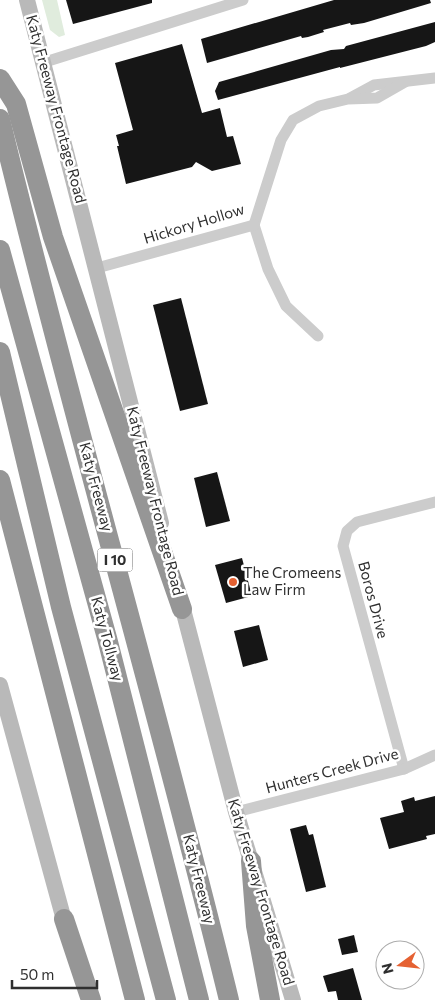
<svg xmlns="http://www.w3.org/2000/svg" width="435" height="1000" font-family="Commissioner,sans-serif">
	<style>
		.green { fill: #e0ecdd }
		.building { fill: #161616 }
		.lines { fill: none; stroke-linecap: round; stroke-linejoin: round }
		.minor { stroke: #ccc; stroke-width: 11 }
		.secondary { stroke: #b9b9b9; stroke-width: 16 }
		.motorway { stroke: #969696; stroke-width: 20 }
		.poi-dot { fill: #e56132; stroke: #fff; stroke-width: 2 }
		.labels { text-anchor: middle; stroke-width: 5; stroke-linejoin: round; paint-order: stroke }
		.shield { fill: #fff; stroke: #6d6d6d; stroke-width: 1 }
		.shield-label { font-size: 14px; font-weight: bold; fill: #2f2f2f }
		.street-label { font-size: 15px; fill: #2f2f2f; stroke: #fff }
		.poi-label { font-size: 15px; fill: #2f2f2f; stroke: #fff; text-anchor: start }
	</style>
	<rect width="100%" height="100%" fill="#fff"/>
	<polygon class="green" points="42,0 57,0 65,35 59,37 50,30"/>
	<g class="building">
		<polygon points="66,0 152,0 152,3 73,24"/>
		<polygon points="334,0 430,0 431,3 364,23 351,25 350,23 323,30 324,32 308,37 302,38 301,36 207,63 201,39"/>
		<polygon points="435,22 435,42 426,46 340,68 340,67 218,100 215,91 219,82 331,50 344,49 346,46"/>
		<polygon points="182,44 202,113 220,108 227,137 233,136 241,164 212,171 196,162 192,167 126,184 117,146 119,146 116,135 133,130 115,63"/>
		<polygon points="181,298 208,404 180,411 153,305"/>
		<polygon points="217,472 230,521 206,527 194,478"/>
		<polygon points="242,558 252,596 226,603 215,565"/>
		<polygon points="259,625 268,660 243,667 234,631"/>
		<polygon points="435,796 435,834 426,836 427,839 389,849 380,818 404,812 401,801 414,797 415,801"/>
		<polygon points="306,825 309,835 313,834 326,887 306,892 290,829"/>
		<polygon points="354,935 358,952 342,955 338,939"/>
		<polygon points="353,968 362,1000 338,1000 336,991 328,992 323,976"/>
	</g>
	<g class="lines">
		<g class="minor">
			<polyline points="45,62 243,0"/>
			<polyline points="350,98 374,85 435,78"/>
			<polyline points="254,225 281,140 293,120 319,106 348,99 377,98 405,82"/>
			<polyline points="254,225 268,269 286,306 318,336"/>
			<polyline points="97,268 254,225"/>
			<polyline points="404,769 343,546 347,531 357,522 435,502"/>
			<polyline points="236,812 404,769 435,755"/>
		</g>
		<g class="secondary">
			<polyline points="27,0 161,523"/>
			<polyline points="180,598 236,812 293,1000"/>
			<polyline points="0,685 67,931"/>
		</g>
		<g class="motorway">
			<polyline points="0,79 16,104 53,237 182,609"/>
			<path d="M0 119C71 414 157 705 229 1000"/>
			<polyline points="0,250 107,638 199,1000"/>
			<polyline points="0,352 61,607 166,1000"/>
			<polyline points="0,480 135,1000"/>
			<polyline points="251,861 256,926 270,1000"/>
			<polyline points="64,919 91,1000"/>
		</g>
	</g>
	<circle class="poi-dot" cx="233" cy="582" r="5"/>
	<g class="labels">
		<rect class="shield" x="97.5" y="548.5" width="35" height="23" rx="4"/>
		<g class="shield-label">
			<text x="115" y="565">I 10</text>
		</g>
		<g class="street-label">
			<text transform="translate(56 109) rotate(75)" y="5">Katy Freeway Frontage Road</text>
			<text transform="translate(194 224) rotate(-17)" y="5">Hickory Hollow</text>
			<text transform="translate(96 487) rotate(75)" y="5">Katy Freeway</text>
			<text transform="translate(155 501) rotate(76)" y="5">Katy Freeway Frontage Road</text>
			<text transform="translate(373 600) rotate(75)" y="5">Boros Drive</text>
			<text transform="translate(107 639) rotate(75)" y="5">Katy Tollway</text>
			<text transform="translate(332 771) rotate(-15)" y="5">Hunters Creek Drive</text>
			<text transform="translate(199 879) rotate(76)" y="5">Katy Freeway</text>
			<text transform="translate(261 892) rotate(73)" y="5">Katy Freeway Frontage Road</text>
		</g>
		<g class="poi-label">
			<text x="243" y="578">The Cromeens<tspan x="243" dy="17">Law Firm</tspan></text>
		</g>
	</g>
	<g transform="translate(400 965) rotate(255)"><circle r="24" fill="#ffffff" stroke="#acacac"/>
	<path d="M0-4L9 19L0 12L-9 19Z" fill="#e56132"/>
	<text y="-8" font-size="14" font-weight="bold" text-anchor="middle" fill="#2f2f2f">N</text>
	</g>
	<path d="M12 980v8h85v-8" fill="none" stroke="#2f2f2f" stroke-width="2.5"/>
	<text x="20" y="980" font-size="15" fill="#2f2f2f" stroke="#ffffff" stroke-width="4" paint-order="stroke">50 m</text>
</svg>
